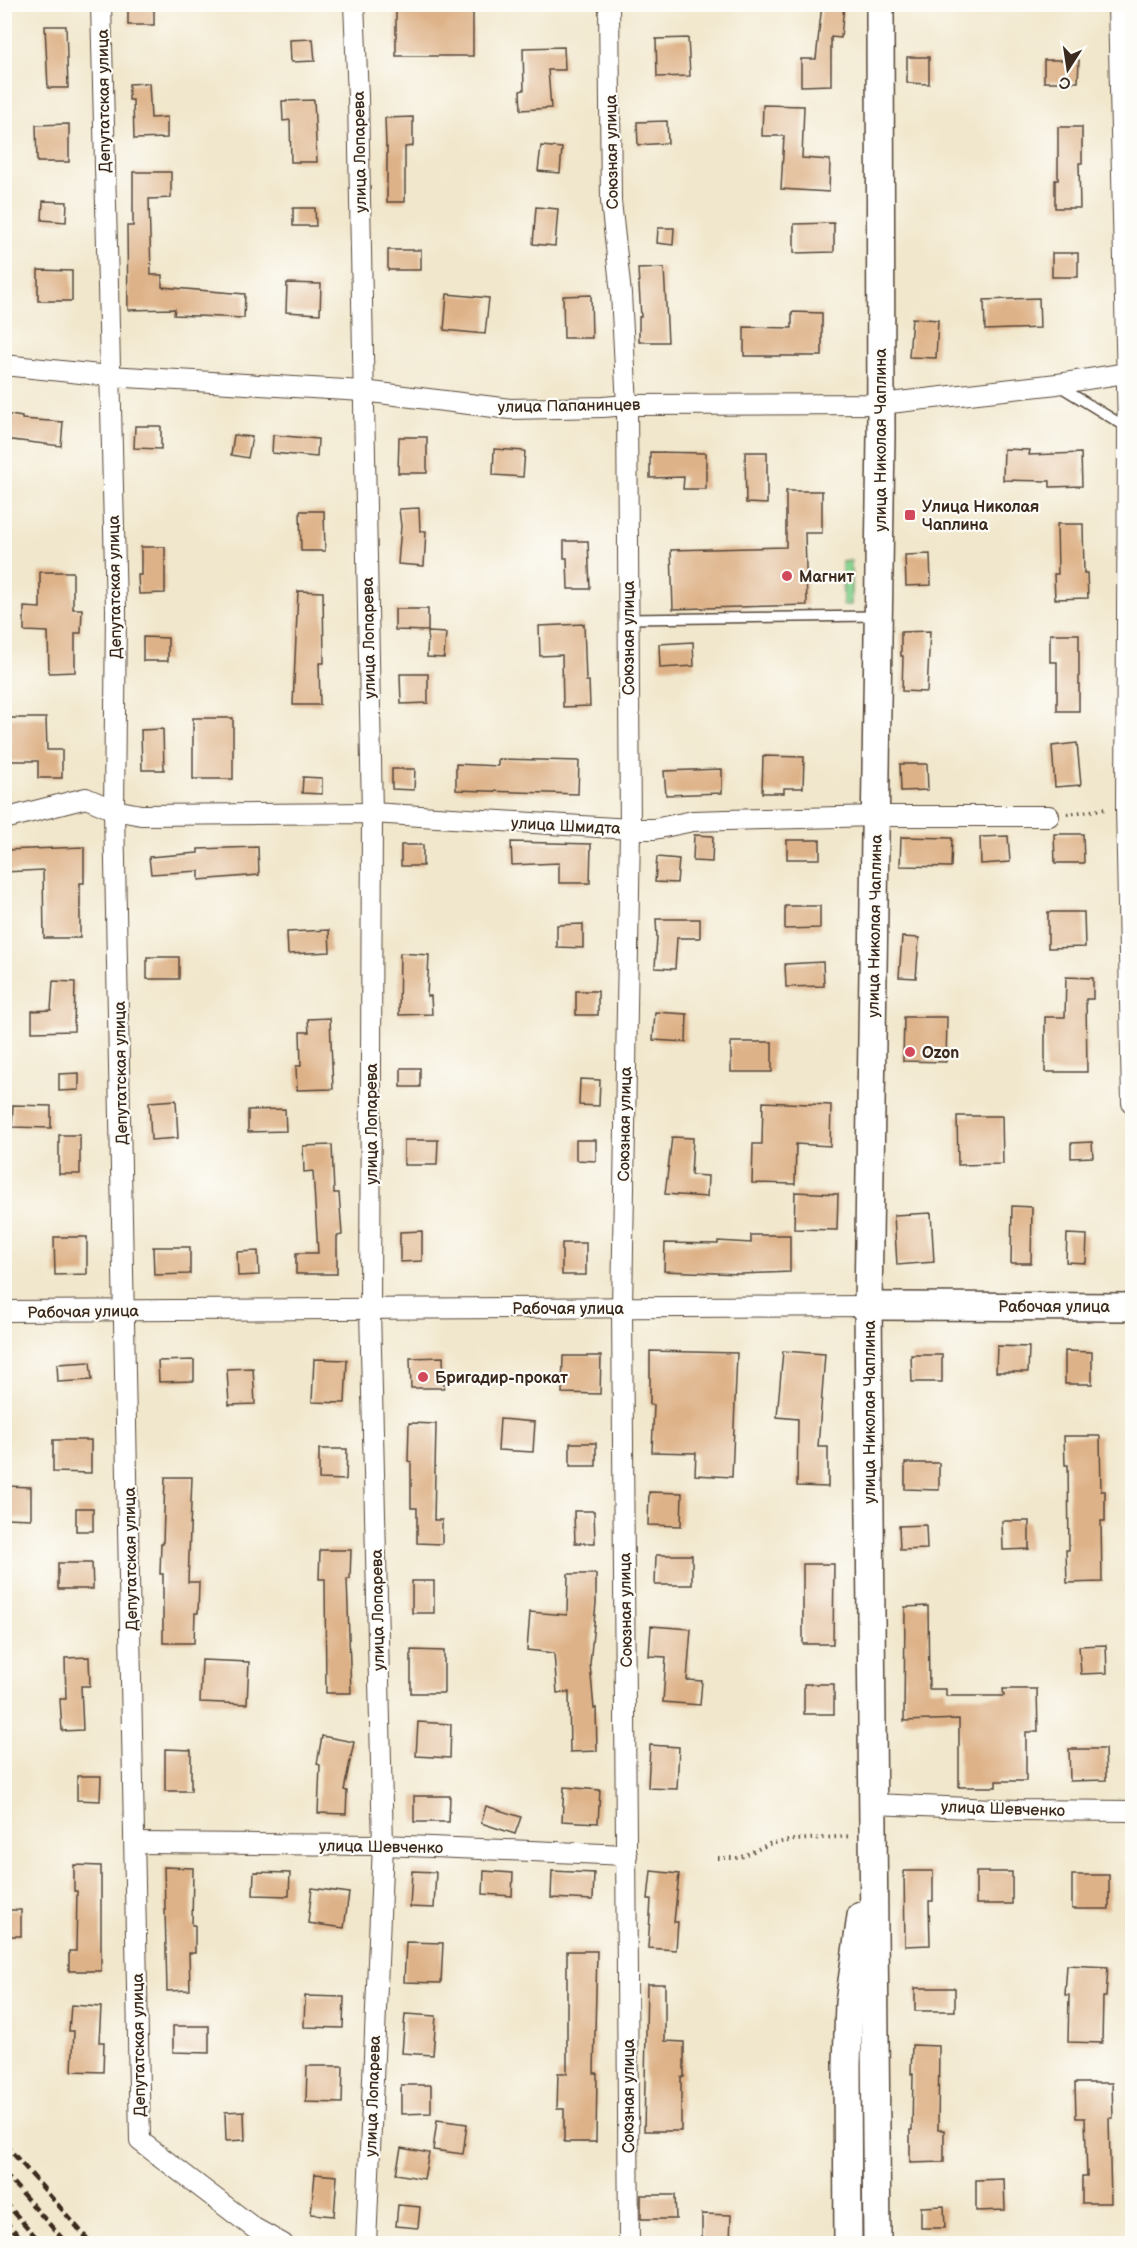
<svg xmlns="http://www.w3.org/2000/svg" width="1137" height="2248" font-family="'Balsamiq Sans',sans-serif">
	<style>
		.green { fill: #87d492; stroke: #617f58; stroke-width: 1.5 }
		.building { fill: #deb288 }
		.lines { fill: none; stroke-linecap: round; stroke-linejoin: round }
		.lane-casing { stroke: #564638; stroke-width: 12 }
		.street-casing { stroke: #564638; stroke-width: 22 }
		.secondary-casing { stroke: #564638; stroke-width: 30 }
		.path { stroke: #564638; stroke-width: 4; stroke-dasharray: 1.5 4.5; stroke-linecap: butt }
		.lane { stroke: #fff; stroke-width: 9 }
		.street { stroke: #fff; stroke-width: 20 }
		.secondary { stroke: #fff; stroke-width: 27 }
		.rail { stroke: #3b2a1e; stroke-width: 4.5; stroke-dasharray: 9 4.5; stroke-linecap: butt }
		.poi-dot { fill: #d1495b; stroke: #fdfcf7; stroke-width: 2 }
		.labels { text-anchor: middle; stroke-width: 4.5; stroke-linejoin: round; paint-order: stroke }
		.street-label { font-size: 16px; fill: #3b2a1e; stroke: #fdfcf7 }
		.poi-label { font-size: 16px; font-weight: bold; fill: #3b2a1e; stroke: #fdfcf7; text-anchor: start }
	</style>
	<rect width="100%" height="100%" fill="#fdfcf7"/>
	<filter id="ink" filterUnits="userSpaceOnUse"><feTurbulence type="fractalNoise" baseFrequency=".0167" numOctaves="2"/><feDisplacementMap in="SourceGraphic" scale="12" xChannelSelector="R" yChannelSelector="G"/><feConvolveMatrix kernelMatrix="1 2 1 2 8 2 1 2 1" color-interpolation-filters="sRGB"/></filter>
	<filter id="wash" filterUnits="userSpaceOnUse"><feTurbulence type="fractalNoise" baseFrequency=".008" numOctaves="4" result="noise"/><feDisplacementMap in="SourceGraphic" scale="24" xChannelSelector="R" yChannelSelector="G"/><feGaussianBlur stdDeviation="1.35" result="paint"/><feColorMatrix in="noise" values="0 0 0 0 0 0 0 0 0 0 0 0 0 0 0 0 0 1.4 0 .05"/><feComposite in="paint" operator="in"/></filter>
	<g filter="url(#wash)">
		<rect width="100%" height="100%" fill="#f1e7cc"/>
		<polygon class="green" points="851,561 851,605 843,605 842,562"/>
		<g id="blocks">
			<g class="building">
				<rect x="396" y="4" width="77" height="52"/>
				<polygon points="822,4 844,4 841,38 831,37 831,85 801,86 801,59 816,59"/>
				<rect x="128" y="6" width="26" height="19"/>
				<polygon points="45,26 66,26 68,88 48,88"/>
				<polygon points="688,38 690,76 657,77 656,39"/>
				<polygon points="313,39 315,61 291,62 290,40"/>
				<polygon points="564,47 565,70 548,70 551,108 521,110 520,91 524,90 523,48"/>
				<polygon points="907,57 929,57 929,84 907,83"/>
				<polygon points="1044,60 1079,60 1078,82 1044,82"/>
				<polygon points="149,83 151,118 167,117 167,138 134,139 133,100 129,100 129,84"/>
				<polygon points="314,100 317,162 291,162 290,120 283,121 282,101"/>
				<polygon points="763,105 804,106 802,158 830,160 829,192 781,189 784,136 762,136"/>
				<polygon points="413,117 413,146 405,147 405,202 387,202 387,147 386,147 385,118"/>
				<polygon points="667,121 668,143 638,145 637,122"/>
				<polygon points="69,124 69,162 37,162 36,125"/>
				<polygon points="1058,127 1082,127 1082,163 1079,163 1080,208 1055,208 1055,180 1058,180"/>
				<polygon points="541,146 562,148 560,173 538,171"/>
				<polygon points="133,172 171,172 171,198 149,199 151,275 162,275 162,287 245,294 244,318 174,315 175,309 128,310 127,226 133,226"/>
				<polygon points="43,201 67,202 66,222 42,220"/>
				<polygon points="536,207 558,209 555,246 533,244"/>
				<polygon points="293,208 315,208 316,226 293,226"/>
				<polygon points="834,223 834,252 794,253 794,224"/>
				<polygon points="658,228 674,228 673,245 657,243"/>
				<rect x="388" y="250" width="33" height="20"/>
				<rect x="1052" y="253" width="26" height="24"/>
				<polygon points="664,268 668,342 639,342 639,317 641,317 638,269"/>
				<polygon points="38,270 72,271 72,301 38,301"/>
				<polygon points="287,283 321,284 320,314 286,312"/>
				<polygon points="447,294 489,298 485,334 444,330"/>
				<polygon points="591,295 592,338 564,338 563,296"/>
				<polygon points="1039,298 1040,328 985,330 984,300"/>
				<polygon points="792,312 822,313 822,356 744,356 744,327 792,328"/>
				<polygon points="912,318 938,320 936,358 909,357"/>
				<polygon points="4,414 22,417 22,419 63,422 61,446 4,439"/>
				<polygon points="135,426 161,426 161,449 134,448"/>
				<polygon points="234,435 252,437 248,458 231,455"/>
				<polygon points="273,435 318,439 317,457 272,453"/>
				<polygon points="399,437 427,437 427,473 398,473"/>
				<polygon points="494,449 525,451 523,477 493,475"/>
				<polygon points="1004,449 1030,450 1029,455 1081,453 1082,486 1050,487 1050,481 1003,480"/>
				<polygon points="650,452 706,453 706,489 683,489 684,477 650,478"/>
				<polygon points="745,452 767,452 767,504 746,503"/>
				<polygon points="786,491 822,491 822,533 805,533 807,605 673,609 671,550 786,547"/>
				<polygon points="419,508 420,531 426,531 424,566 398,564 401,526 399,509"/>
				<polygon points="300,511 324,511 325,551 301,551"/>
				<polygon points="1057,524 1083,524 1084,573 1087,573 1088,598 1055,599 1054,574 1058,574"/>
				<polygon points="564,541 588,541 590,589 568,589 567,558 564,558"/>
				<polygon points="141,547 165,547 165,593 139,594 138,575 141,575"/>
				<polygon points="930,554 931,585 906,586 905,555"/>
				<polygon points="40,572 73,572 73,609 82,609 81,633 75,633 75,672 49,673 48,632 24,631 24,607 40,608"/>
				<polygon points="298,591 323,592 324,663 319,663 320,705 293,705"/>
				<polygon points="395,609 428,609 428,631 395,630"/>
				<polygon points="584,624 586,681 589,681 590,706 563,707 562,655 540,656 539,626"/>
				<polygon points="930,631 927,692 902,691 903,656 901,656 901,632"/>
				<polygon points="428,632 446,633 444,658 427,657"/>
				<polygon points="1050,634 1079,634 1079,711 1057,711 1057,662 1050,662"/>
				<polygon points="143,637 168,638 168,661 143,661"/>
				<polygon points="693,642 694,666 660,668 659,644"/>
				<polygon points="400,674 428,674 428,703 401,704"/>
				<polygon points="10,718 46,718 47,750 62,750 62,778 38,778 38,761 11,761"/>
				<rect x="193" y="718" width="40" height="61"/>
				<polygon points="163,729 164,770 142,770 141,730"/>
				<polygon points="1077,743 1081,785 1055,787 1052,746"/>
				<polygon points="763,756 804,757 803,788 784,788 784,793 762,793"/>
				<polygon points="498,759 579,761 578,794 456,790 456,764 498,766"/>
				<polygon points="900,764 927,764 928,790 901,791"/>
				<polygon points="392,769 415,769 414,790 392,789"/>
				<polygon points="722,769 722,793 666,795 664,771"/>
				<polygon points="303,777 322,778 322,794 302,793"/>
				<polygon points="1054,834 1083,834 1084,863 1055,863"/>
				<polygon points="694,835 713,836 712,862 693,861"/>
				<polygon points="1008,836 1010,862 981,864 980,837"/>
				<polygon points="901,837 952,838 951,867 900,866"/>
				<rect x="787" y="840" width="33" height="19"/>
				<polygon points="511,842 591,844 590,883 559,883 559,863 512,865"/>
				<rect x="401" y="845" width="22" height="21"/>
				<polygon points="84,847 84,883 80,883 80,938 44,938 43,870 4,872 4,850"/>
				<polygon points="258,847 259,875 199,880 199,871 151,874 149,857 198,853 198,849"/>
				<polygon points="657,857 679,859 677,883 655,882"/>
				<polygon points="785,906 820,906 820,928 785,929"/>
				<polygon points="1048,912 1084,912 1085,947 1048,948"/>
				<polygon points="656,919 700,919 700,938 677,938 675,969 655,968 657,937"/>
				<polygon points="583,924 583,948 557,947 557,925"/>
				<polygon points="329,930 330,952 288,954 287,932"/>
				<polygon points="902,937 919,938 916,978 899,977"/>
				<polygon points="400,953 429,955 427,996 431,996 432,1014 399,1015"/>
				<rect x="147" y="957" width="32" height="22"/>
				<polygon points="823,962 824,986 786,987 785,964"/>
				<polygon points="1066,977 1093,978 1093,999 1086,999 1087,1072 1045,1072 1045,1017 1065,1017"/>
				<polygon points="53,981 75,982 74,1031 32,1032 32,1011 51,1010"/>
				<rect x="576" y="991" width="22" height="24"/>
				<polygon points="655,1012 687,1014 686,1042 653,1040"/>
				<polygon points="904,1017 947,1017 946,1062 903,1061"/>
				<polygon points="330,1018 333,1089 297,1090 296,1066 301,1066 300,1032 309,1032 308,1019"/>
				<rect x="731" y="1042" width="41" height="30"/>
				<rect x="401" y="1068" width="19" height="19"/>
				<polygon points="79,1073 79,1090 59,1091 59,1074"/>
				<polygon points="580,1079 600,1080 599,1106 579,1105"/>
				<polygon points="176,1100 178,1138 151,1140 149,1102"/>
				<polygon points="763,1102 831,1105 830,1146 796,1144 795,1184 752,1183 753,1144 762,1144"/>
				<polygon points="13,1105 51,1106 51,1128 12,1127"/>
				<polygon points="285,1109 286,1131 248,1132 248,1110"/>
				<polygon points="957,1116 1002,1116 1003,1164 958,1165"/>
				<rect x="59" y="1135" width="21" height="39"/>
				<polygon points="672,1137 693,1138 691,1175 708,1176 707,1197 665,1194"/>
				<polygon points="404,1140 438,1140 437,1165 404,1165"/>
				<polygon points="576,1140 596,1140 596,1161 576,1160"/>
				<polygon points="1092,1142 1093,1157 1071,1158 1071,1143"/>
				<polygon points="332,1145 334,1193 339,1193 342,1235 337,1236 337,1274 296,1274 296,1253 318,1253 313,1171 304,1172 303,1146"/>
				<polygon points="795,1192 838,1194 837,1230 794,1229"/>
				<polygon points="1012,1206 1032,1207 1031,1263 1011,1263"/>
				<polygon points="931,1213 934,1262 897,1265 894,1215"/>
				<polygon points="422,1231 422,1261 400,1262 400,1232"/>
				<polygon points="1067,1234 1087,1235 1086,1263 1066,1262"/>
				<polygon points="751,1235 790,1235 790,1272 741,1274 664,1271 665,1243 718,1244 718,1241 751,1243"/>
				<polygon points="54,1237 87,1237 87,1274 55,1275"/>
				<rect x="562" y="1243" width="24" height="32"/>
				<polygon points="153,1247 190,1247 190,1274 154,1275"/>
				<polygon points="258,1251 259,1275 238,1276 237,1252"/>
				<polygon points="997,1346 1029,1347 1028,1372 996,1372"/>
				<polygon points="650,1351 737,1353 732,1477 695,1475 696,1453 652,1452 654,1405 650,1405"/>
				<polygon points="783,1351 825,1354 818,1447 828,1447 828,1487 797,1486 798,1419 777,1417"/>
				<polygon points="1065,1351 1092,1352 1092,1384 1065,1384"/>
				<polygon points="911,1355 942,1355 942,1382 912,1382"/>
				<polygon points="563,1356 601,1356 600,1394 562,1393"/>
				<polygon points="443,1357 444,1388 411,1388 410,1358"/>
				<polygon points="314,1359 347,1360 345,1403 312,1402"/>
				<polygon points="194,1360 194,1381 159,1382 158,1361"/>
				<polygon points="90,1362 92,1380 58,1382 57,1364"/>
				<polygon points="253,1368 255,1404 229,1405 227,1369"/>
				<polygon points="500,1419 535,1422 533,1452 498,1450"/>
				<polygon points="409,1423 436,1424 434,1520 442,1520 442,1544 417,1543 417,1508 411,1508 411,1462 408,1461"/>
				<polygon points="1064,1436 1100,1436 1101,1491 1105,1491 1105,1521 1101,1521 1102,1582 1067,1583 1066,1550 1069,1550 1068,1465 1065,1465"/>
				<polygon points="53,1440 91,1440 91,1473 53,1472"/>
				<rect x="570" y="1443" width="26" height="23"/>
				<polygon points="319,1449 347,1449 346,1480 319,1479"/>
				<polygon points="905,1463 939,1463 939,1490 905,1489"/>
				<polygon points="165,1477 192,1477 188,1582 199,1582 198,1613 195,1613 194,1643 163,1643 163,1574 160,1574 161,1544 163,1544"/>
				<polygon points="6,1486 31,1487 31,1519 5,1518"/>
				<polygon points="649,1492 682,1493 681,1526 648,1525"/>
				<rect x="76" y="1508" width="17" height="23"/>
				<polygon points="574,1511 594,1511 595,1543 575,1543"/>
				<polygon points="1002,1521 1029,1521 1029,1549 1003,1550"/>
				<polygon points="926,1525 927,1549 900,1550 899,1526"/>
				<polygon points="320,1550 351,1550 350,1579 347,1579 351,1693 326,1693 325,1579 319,1579"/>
				<polygon points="656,1555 692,1555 692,1585 655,1585"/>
				<polygon points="58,1563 92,1563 93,1589 58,1589"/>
				<polygon points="803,1564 834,1564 833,1644 803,1644"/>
				<polygon points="568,1574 596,1574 596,1603 590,1664 594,1709 596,1708 597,1751 570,1752 569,1692 557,1693 554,1653 527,1650 530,1612 567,1615"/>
				<rect x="412" y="1581" width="22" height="32"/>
				<polygon points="928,1606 929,1689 946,1689 946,1696 1004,1696 1003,1689 1037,1689 1038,1732 1026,1732 1026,1781 996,1781 996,1787 959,1787 959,1719 904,1721 905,1607"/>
				<polygon points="651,1626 691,1629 687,1680 702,1681 700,1705 663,1702 666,1657 649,1656"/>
				<polygon points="1106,1645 1107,1673 1081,1674 1079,1646"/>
				<polygon points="411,1650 444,1651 444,1693 411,1693"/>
				<polygon points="89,1657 90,1686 81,1686 83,1730 62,1731 60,1699 66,1699 65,1658"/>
				<polygon points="202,1660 249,1662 247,1704 200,1702"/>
				<rect x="804" y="1684" width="30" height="30"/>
				<polygon points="418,1722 451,1724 450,1758 416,1756"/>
				<polygon points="322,1736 354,1742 344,1790 347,1791 346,1814 318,1813 320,1765 317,1764"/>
				<polygon points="650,1745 679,1747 677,1789 648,1788"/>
				<polygon points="165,1749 191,1750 191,1791 165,1791"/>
				<polygon points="1069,1749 1105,1749 1106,1780 1070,1781"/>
				<polygon points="77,1776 101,1776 100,1801 77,1800"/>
				<polygon points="564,1787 600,1790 598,1823 562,1821"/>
				<polygon points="414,1796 450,1796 449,1822 414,1822"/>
				<polygon points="486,1806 521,1817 515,1834 481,1823"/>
				<polygon points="74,1865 101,1866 101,1971 69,1971 69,1951 76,1951 77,1891 74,1891"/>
				<polygon points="164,1867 193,1868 192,1925 195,1925 195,1953 189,1953 190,1990 167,1991"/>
				<polygon points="412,1871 436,1872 434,1908 410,1907"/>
				<polygon points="484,1871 513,1873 512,1896 483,1894"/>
				<polygon points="552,1871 594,1873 593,1900 551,1898"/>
				<polygon points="651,1871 679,1874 674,1922 678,1922 676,1950 648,1948 651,1899 648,1899"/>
				<polygon points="904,1871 933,1871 933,1901 929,1901 930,1945 905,1946"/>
				<polygon points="254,1872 290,1873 289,1896 253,1895"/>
				<rect x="976" y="1872" width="36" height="32"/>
				<rect x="1072" y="1875" width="37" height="34"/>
				<polygon points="312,1888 349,1893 344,1928 308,1923"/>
				<rect x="4" y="1910" width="17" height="26"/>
				<polygon points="406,1942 443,1943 441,1983 404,1982"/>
				<polygon points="567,1951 597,1951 594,2073 597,2073 596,2142 564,2142 564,2109 557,2109 558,2073 567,2073"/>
				<polygon points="1067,1965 1108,1967 1106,1997 1103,1997 1102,2043 1068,2042 1069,1995 1065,1995"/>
				<polygon points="647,1984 665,1984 665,2041 684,2042 684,2077 681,2077 681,2131 644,2131"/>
				<rect x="915" y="1988" width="40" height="23"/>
				<polygon points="305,1996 344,1997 343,2028 304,2027"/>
				<polygon points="71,2005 101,2007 99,2042 104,2042 103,2072 72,2071 74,2031 69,2031"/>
				<polygon points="405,2014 436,2016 433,2055 402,2053"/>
				<polygon points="173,2026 209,2026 209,2053 173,2052"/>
				<polygon points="912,2045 939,2046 938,2130 944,2130 944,2162 910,2163 910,2130 912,2130 913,2074 911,2074"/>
				<polygon points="307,2066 343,2066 342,2103 306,2102"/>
				<polygon points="1075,2083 1112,2083 1113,2118 1109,2118 1111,2203 1082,2203 1082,2176 1087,2176 1085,2118 1076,2118"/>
				<polygon points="401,2085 431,2085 431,2113 401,2114"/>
				<polygon points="244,2111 245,2140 226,2141 225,2112"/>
				<polygon points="437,2120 467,2124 463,2154 433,2150"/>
				<polygon points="401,2148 429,2153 424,2179 396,2174"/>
				<polygon points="315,2174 337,2176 334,2216 311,2214"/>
				<polygon points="1004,2179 1005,2210 976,2211 976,2180"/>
				<polygon points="641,2195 675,2195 676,2219 641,2219"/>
				<polygon points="398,2205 420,2207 418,2228 396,2226"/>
				<polygon points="944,2206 945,2228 921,2228 921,2207"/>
				<polygon points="702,2214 731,2215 730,2242 702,2241"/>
			</g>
		</g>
	</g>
	<g filter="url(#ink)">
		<use href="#blocks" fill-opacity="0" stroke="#564638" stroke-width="1.5"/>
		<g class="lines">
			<g class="lane-casing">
				<g id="lane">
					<polyline points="1059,386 1126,427"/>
					<polyline points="628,619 876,616"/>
				</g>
			</g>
			<g class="street-casing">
				<g id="street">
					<polyline points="101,4 116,609 114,810 140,2141 254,2228 283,2244"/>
					<polyline points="354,4 358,97 372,813 370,1309 383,1845 366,2244"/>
					<polyline points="609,4 611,201 621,294 627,405 630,829 622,1308 629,2244"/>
					<polyline points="1118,4 1128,429 1126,806 1132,1103"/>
					<polyline points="4,365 109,376 363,391 510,409 603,407 627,405 881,404 1057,384 1132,372"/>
					<polyline points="4,819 86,798 114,810 141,815 372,813 630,829 654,829 693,821 876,816 1049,816"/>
					<polyline points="4,1311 868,1306"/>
					<polyline points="873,1804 1018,1810 1132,1811"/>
					<polyline points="135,1843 383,1845 627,1855"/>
				</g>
			</g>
			<g class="secondary-casing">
				<g id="secondary">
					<polyline points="868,1306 1132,1307"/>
					<polyline points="848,2244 847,2064 849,2003 861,1916"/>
					<polyline points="877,2244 868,1306 881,436 880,4"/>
				</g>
			</g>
			<g class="path">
				<polyline points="1067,814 1107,809"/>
				<polyline points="718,1858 739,1858 769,1844 794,1840 852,1836"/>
			</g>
			<use href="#lane" class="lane"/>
			<use href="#street" class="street"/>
			<use href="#secondary" class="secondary"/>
			<g class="rail">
				<polyline points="4,2143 92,2244"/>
				<polyline points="4,2173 67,2244"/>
				<polyline points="4,2201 42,2244"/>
				<polyline points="4,2220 27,2244"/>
			</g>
		</g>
	</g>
	<g class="poi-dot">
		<rect x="904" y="509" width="12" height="12" rx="3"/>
		<circle cx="787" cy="576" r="6"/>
		<circle cx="910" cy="1052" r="6"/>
		<circle cx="423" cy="1377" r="6"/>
	</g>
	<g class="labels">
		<g class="street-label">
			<text transform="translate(103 101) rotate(-91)" y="6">Депутатская улица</text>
			<text transform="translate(359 152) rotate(-91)" y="6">улица Лопарева</text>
			<text transform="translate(611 152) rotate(-91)" y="6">Союзная улица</text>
			<text transform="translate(569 405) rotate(-1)" y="6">улица Папанинцев</text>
			<text transform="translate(880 440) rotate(-90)" y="6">улица Николая Чаплина</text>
			<text transform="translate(114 587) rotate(-91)" y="6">Депутатская улица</text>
			<text transform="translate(368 638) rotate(-91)" y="6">улица Лопарева</text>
			<text transform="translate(628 638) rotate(-90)" y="6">Союзная улица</text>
			<text transform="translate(566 825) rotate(3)" y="6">улица Шмидта</text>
			<text transform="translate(874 926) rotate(-89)" y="6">улица Николая Чаплина</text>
			<text transform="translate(120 1073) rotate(-91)" y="6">Депутатская улица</text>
			<text transform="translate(371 1124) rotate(-90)" y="6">улица Лопарева</text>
			<text transform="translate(624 1124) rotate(-89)" y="6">Союзная улица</text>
			<text x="1054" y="1312">Рабочая улица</text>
			<text x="568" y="1314">Рабочая улица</text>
			<text transform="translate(83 1311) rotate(-1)" y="6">Рабочая улица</text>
			<text transform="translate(869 1412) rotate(-90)" y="6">улица Николая Чаплина</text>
			<text transform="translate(130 1559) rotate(-91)" y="6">Депутатская улица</text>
			<text transform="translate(377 1610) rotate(-91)" y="6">улица Лопарева</text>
			<text transform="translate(625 1610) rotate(-91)" y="6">Союзная улица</text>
			<text transform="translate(1003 1808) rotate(2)" y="6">улица Шевченко</text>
			<text transform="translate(381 1846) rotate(1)" y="6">улица Шевченко</text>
			<text transform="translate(138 2045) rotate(-91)" y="6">Депутатская улица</text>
			<text transform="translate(372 2096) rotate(-88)" y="6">улица Лопарева</text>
			<text transform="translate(628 2096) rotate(-90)" y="6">Союзная улица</text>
		</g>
		<g class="poi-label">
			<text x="922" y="512">Улица Николая<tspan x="922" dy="18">Чаплина</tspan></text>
			<text x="799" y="582">Магнит</text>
			<text x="922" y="1058">Ozon</text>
			<text x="435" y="1383">Бригадир-прокат</text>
		</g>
	</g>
	<rect width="1137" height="2248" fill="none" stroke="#fdfcf7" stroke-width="24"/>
	<g transform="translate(1068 69) rotate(192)" stroke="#fdfcf7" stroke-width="4.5" paint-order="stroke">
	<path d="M0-4.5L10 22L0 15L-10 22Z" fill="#3b2a1e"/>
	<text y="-9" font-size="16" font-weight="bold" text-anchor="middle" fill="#3b2a1e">С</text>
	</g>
</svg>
